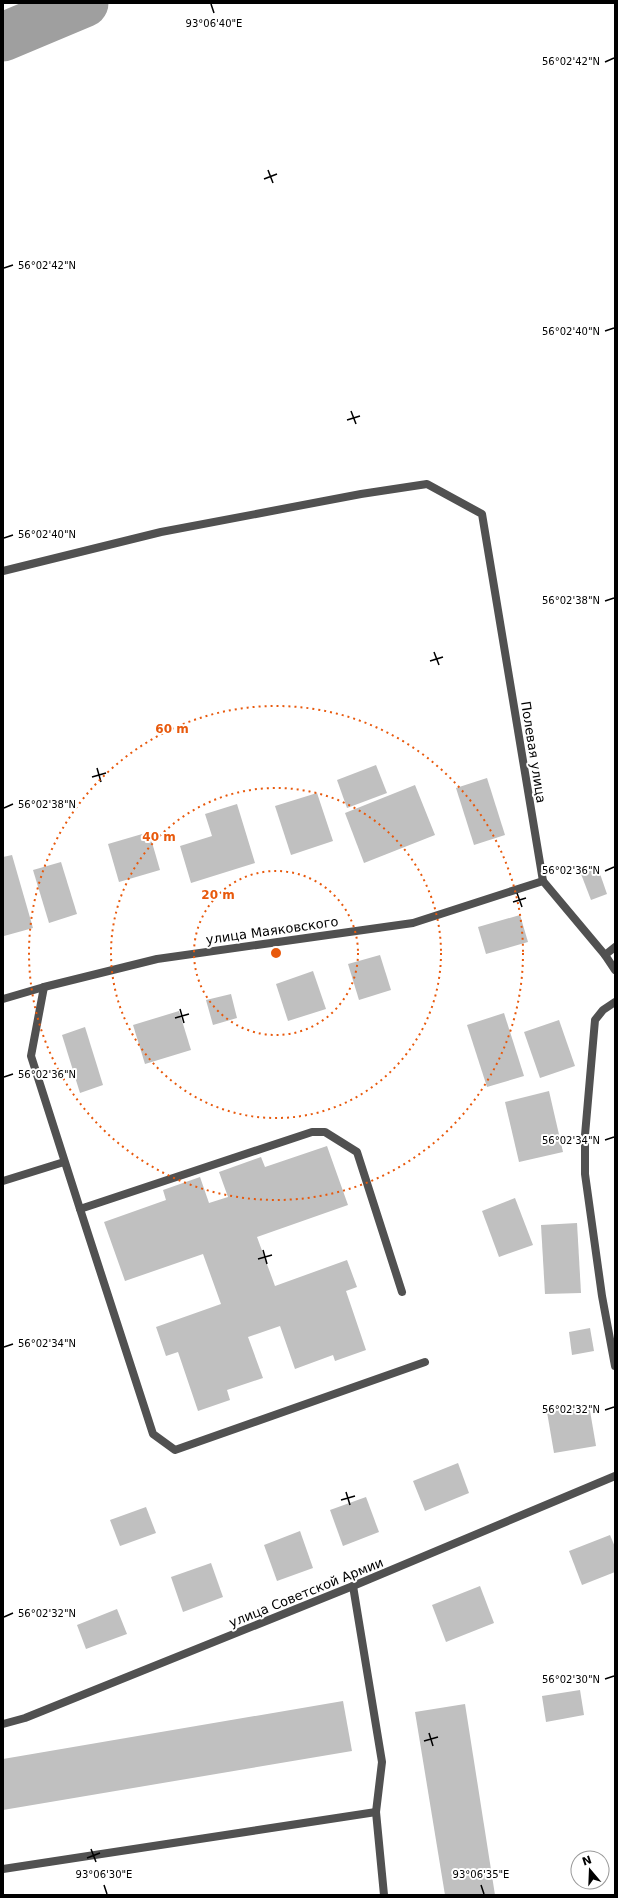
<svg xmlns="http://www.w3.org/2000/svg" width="618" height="1898" font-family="'DejaVu Sans',sans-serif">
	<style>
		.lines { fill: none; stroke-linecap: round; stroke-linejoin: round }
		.river { stroke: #9f9f9f; stroke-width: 49 }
		.building { fill: #c0c0c0 }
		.lane { stroke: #515151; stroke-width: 8 }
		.street { stroke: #515151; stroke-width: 8 }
		.ticks { fill: none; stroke: #000; stroke-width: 1.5 }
		.ring { fill: none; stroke: #e8590c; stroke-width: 2; stroke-dasharray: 2 4 }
		.labels { text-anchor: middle; stroke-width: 4; stroke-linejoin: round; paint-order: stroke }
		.street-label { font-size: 13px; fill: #000; stroke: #fff }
		.ticks-label { font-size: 10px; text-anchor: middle; fill: #000; stroke: #fff; stroke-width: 4; stroke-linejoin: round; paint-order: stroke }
		.centre { fill: #e8590c; stroke: #fff; stroke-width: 2 }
		.ring-label { font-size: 12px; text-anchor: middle; font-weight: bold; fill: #e8590c; stroke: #fff; stroke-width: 4; stroke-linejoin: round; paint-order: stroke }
	</style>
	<rect width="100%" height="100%" fill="#fff"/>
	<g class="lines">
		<polyline class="river" points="3,37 84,3"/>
	</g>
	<g class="building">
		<polygon points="376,765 387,793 347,808 337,780"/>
		<polygon points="487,778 505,835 474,845 456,788"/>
		<polygon points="415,785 435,835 364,863 345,813"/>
		<polygon points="317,793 333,841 291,855 275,806"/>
		<polygon points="237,804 255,863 191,883 180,846 212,836 205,814"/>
		<polygon points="149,832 160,870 119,882 108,844"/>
		<polygon points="12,855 33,928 4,936 3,857"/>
		<polygon points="61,862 77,914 49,923 33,870"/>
		<polygon points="598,868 607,894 591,900 581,874"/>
		<polygon points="520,915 528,942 486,954 478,927"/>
		<polygon points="380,955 391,990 359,1000 348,964"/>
		<polygon points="313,971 326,1009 288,1021 276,984"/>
		<polygon points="231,994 237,1018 213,1025 206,1000"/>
		<polygon points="179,1011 191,1050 145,1064 133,1025"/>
		<polygon points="504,1013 524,1076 487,1087 467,1025"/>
		<polygon points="559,1020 575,1066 540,1078 524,1032"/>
		<polygon points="85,1027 103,1085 80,1093 62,1035"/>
		<polygon points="549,1091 563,1152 519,1162 505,1102"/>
		<polygon points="327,1146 348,1205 257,1237 275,1286 347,1260 357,1287 346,1291 366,1350 335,1361 333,1355 295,1369 280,1326 248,1337 263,1378 227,1390 230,1400 198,1411 178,1352 166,1356 156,1327 221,1304 203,1254 125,1281 104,1222 166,1200 163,1190 200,1177 209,1203 228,1197 219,1172 261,1157 265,1167"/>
		<polygon points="515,1198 533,1245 499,1257 482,1211"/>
		<polygon points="577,1223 581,1293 545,1294 541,1225"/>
		<polygon points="590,1328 594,1351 572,1355 569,1332"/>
		<polygon points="589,1405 596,1446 554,1453 547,1412"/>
		<polygon points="458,1463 469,1493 425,1511 413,1481"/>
		<polygon points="366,1497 379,1532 343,1546 330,1510"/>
		<polygon points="146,1507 156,1533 120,1546 110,1520"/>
		<polygon points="300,1531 313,1568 277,1581 264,1545"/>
		<polygon points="610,1535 615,1547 615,1572 582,1585 569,1551"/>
		<polygon points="211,1563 223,1597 183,1612 171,1577"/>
		<polygon points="480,1586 494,1623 446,1642 432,1605"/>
		<polygon points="117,1609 127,1634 86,1649 77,1625"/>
		<polygon points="580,1690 584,1715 546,1722 542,1696"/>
		<polygon points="343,1701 352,1751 3,1810 3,1759"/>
		<polygon points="465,1704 495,1895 445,1895 415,1712"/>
	</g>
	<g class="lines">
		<g class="lane">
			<polyline points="44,987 31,1056 80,1209 312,1132 325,1132 357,1152 402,1292"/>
			<polyline points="3,1181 64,1162"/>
			<polyline points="80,1209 153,1434 175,1450 425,1362"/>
			<polyline points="353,1586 382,1762 376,1812 384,1895"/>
			<polyline points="3,1869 376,1812"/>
		</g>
		<g class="street">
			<polyline points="3,571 161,532 361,494 427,484 482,514 543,881 605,955 615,970"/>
			<polyline points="605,955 615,947"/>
			<polyline points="3,999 44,987 157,959 413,923 543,881"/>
			<polyline points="615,1002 603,1010 595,1020 585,1135 585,1174 602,1296 615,1366"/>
			<polyline points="3,1724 25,1718 353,1586 615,1476"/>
		</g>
	</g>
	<path class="ticks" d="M211 4 214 13M605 62 614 58M268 170 273 183M264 179 277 174M4 268 13 265M605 331 614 328M351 411 356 424M347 420 360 416M4 538 13 535M605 601 614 598M434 652 439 665M430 661 443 657M97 768 101 782M92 777 106 773M4 808 13 804M605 871 614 867M517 893 522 907M513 902 526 898M180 1009 184 1023M175 1018 189 1014M4 1077 13 1074M605 1140 614 1137M263 1250 267 1264M258 1259 272 1255M4 1347 13 1344M605 1410 614 1407M346 1492 350 1505M341 1500 355 1496M4 1617 13 1613M605 1679 614 1676M429 1733 433 1746M424 1741 438 1737M91 1849 96 1862M87 1858 100 1853M104 1885 107 1894M481 1885 484 1894"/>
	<g class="ring">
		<circle cx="276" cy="953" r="82"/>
		<circle cx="276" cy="953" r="165"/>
		<circle cx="276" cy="953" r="247"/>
	</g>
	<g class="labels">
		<g class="street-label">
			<text transform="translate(534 752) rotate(81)" y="5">Полевая улица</text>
			<text transform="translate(272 930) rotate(-8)" y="5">улица Маяковского</text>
			<text transform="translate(306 1592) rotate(-22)" y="5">улица Советской Армии</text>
		</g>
	</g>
	<g class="ticks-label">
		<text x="214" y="27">93°06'40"E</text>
		<text x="571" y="65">56°02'42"N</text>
		<text x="47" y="269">56°02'42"N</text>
		<text x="571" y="335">56°02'40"N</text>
		<text x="47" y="538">56°02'40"N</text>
		<text x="571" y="604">56°02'38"N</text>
		<text x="47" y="808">56°02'38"N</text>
		<text x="571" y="874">56°02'36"N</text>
		<text x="47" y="1078">56°02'36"N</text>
		<text x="571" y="1144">56°02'34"N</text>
		<text x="47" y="1347">56°02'34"N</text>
		<text x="571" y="1413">56°02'32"N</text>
		<text x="47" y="1617">56°02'32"N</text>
		<text x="571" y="1683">56°02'30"N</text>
		<text x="104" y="1878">93°06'30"E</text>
		<text x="481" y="1878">93°06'35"E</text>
	</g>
	<circle cx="276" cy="953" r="6" class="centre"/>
	<g class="ring-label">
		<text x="172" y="733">60 m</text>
		<text x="159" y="841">40 m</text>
		<text x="218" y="899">20 m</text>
	</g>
	<rect width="618" height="1898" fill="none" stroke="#000000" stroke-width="8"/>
	<g transform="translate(590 1870) rotate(341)"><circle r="19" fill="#ffffff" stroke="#999999"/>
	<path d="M0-3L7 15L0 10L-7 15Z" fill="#000000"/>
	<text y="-6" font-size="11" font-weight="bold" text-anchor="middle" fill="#000000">N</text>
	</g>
</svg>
